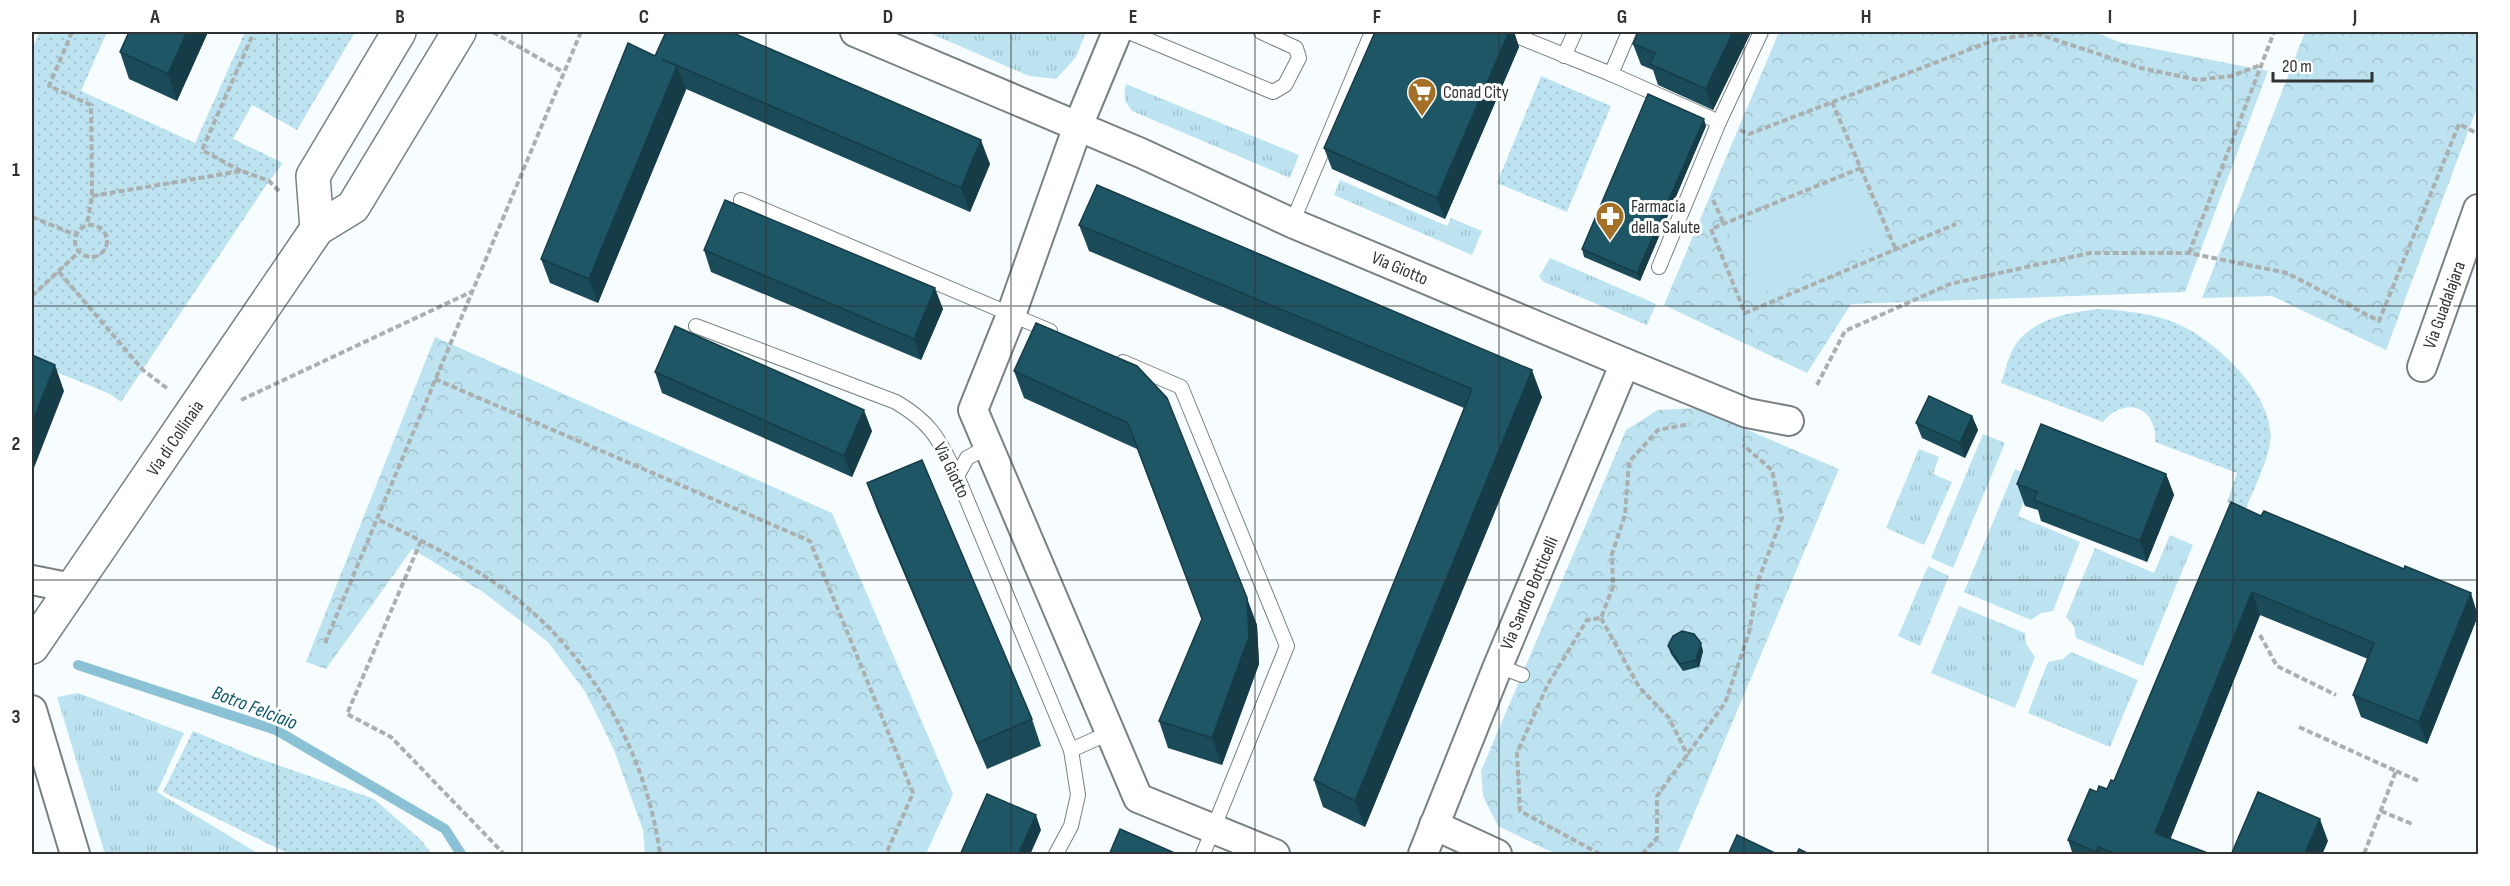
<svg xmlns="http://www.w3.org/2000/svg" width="2510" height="886" font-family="'Sofia Sans Condensed',sans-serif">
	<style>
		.grass { fill: url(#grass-tufts) }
		.forest { fill: url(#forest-crowns) }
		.garden { fill: url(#garden-dots) }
		.pitch { fill: #bde3f1 }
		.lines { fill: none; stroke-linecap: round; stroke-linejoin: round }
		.stream { stroke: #8bc1d4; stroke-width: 10 }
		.lane-casing { stroke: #7a8082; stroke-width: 16 }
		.street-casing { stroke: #7a8082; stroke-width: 32 }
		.secondary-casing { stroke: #7a8082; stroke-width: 36 }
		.path { stroke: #aaafb0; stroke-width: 4; stroke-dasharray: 6 3; stroke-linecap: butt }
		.lane { stroke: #fff; stroke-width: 14 }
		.street { stroke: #fff; stroke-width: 28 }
		.secondary { stroke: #fff; stroke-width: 33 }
		.wall { fill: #1b4a58 }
		.shaded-wall { fill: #163c47 }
		.building { fill: #1f5666; stroke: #163c47; stroke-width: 1.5 }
		.grid { fill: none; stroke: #303233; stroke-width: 1.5; stroke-opacity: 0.55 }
		.labels { text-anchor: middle; stroke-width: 6; stroke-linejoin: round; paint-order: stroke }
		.poi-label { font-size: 18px; fill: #303233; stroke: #fff; text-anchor: start }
		.street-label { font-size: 18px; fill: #303233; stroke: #fff }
		.water-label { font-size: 20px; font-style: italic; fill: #0e586c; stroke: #fff }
		.neatline { fill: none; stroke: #303233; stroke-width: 2 }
		.grid-label { font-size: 20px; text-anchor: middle; font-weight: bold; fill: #303233 }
	</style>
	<defs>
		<pattern id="grass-tufts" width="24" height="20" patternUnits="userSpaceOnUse" patternTransform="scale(1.5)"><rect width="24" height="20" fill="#bde3f1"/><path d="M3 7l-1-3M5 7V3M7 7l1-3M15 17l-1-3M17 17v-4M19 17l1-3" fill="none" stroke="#a3c3cf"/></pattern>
		<pattern id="forest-crowns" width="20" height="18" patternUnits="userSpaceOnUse" patternTransform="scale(1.5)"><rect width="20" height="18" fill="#bde3f1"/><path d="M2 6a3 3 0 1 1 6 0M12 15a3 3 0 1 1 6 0" fill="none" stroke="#a3c3cf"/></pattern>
		<pattern id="garden-dots" width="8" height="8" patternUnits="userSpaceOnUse" patternTransform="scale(1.5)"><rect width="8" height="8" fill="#bde3f1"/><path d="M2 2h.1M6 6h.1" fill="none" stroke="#a3c3cf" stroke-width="1.8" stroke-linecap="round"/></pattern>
	</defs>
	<rect width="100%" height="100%" fill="#f7fdff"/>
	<g class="grass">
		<polygon points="927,32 1086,32 1076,57 1056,79 1029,76"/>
		<path d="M1126 84 1299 155 1290 178 1132 111C1124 101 1123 96 1126 84Z"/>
		<polygon points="1340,180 1447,226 1451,218 1482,231 1472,255 1334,195"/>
		<polygon points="1550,258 1656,304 1647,325 1544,282 1539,277"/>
		<polygon points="1983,434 2005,443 1953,568 1931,558"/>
		<polygon points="1919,449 1939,457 1933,474 1952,482 1924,545 1886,528"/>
		<polygon points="2015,469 2034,477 2018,516 2080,542 2053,611 2041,613 2031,620 1964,592"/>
		<polygon points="2170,535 2193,545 2143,666 2076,638 2074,626 2066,617 2095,548 2154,573"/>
		<polygon points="1928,566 1949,576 1920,646 1898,636"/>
		<polygon points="1959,606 2025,633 2026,644 2035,657 2015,708 1931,673"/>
		<polygon points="2071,652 2138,680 2110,747 2028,713 2048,662 2063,659"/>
		<polygon points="78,693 184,733 157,792 259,854 105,854 57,697"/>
	</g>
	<g class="forest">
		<polygon points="1779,32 2095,32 2119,42 2268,71 2185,292 1851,304 1807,373 1664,305"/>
		<polygon points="2305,32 2478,32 2478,105 2386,350 2272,296 2202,298"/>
		<polygon points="435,337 832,513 953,794 926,854 645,854 643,830 614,750 586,693 548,642 483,592 412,549 326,669 306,662"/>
		<polygon points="1696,408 1839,469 1677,854 1559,854 1547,850 1498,826 1483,796 1481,771 1626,430 1658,410"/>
	</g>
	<g class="garden">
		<polygon points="39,32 107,32 81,91 195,143 245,32 355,32 297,130 252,105 233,139 283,163 269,181 121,402 110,394 32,362 32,50"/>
		<polygon points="1541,76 1611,106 1567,212 1497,183"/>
		<path d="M2099 309C2129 311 2161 314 2188 329 2223 348 2277 400 2270 444 2267 462 2253 491 2246 509L2227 502 2237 473 2155 442C2158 407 2124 395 2103 422L2001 383C2005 372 2008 358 2014 347 2031 319 2069 312 2099 309Z"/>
		<polygon points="193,731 258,758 374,799 421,840 432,854 289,854 163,792"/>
	</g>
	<polygon class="pitch" points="1860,177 1887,240 1756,295 1729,232"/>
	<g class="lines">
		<polyline class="stream" points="78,665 276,730 445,829 461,854"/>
		<g class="lane-casing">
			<g id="lane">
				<polyline points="1129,32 1273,92 1285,85 1299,58 1296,48 1261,32"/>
				<polyline points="1507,32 1611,74 1629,32"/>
				<polyline points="1564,56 1575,32"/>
				<polyline points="1611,74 1719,122 1761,32"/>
				<polyline points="741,200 1050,331"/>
				<polyline points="1292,223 1372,32"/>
				<polyline points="1659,267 1719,122"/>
				<path d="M696 326 896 402C933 424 939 440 957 476L1071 750 1109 733"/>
				<polyline points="1123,362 1181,387 1287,646 1203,854"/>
				<polyline points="957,476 967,458 989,446"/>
				<polyline points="1498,666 1522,675"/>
				<polyline points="1056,854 1071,826 1078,795 1071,750"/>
			</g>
		</g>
		<g class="street-casing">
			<g id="street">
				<polyline points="855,32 1141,153 1292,223 1625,363 1747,413 1789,421"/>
				<polyline points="1117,32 1078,126 1011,315 973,410 1138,798 1275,854"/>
				<polyline points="2422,367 2478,209"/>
				<polyline points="32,580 72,588"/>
				<polyline points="32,710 75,854"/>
				<polyline points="1434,825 1497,854"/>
				<polyline points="1423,854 1498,666 1625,363"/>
			</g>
		</g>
		<g class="secondary-casing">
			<g id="secondary">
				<polyline points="317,229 313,176 399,32"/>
				<polyline points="32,647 317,229 353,207 459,32"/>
			</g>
		</g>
		<g class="path">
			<polyline points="72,32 49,86 91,105 92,196 87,225"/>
			<polyline points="493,32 563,72"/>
			<path d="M581 32 377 519C421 541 465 561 505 590 590 652 646 751 660 854"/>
			<polyline points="1832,102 1896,250"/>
			<polyline points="1740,130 1749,134 1997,39 2038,34 2141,68 2198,80 2231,76 2261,65"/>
			<polyline points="1861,168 1711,229 1745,313 1956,224"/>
			<polyline points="241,171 202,150 254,32"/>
			<polyline points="92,196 242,171 269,181 280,192"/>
			<polyline points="1713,200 1724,224"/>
			<polyline points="32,217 76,235"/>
			<circle cx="91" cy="241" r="16"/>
			<polyline points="2189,253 2274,32"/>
			<polyline points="59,272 143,370 168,389"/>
			<polyline points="32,296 79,252"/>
			<polyline points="435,379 810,541 913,793 886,854"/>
			<polyline points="1817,385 1845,331 1950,284 2090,253 2189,253 2287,273 2379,321 2459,124 2478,134"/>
			<polyline points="241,400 471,292"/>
			<polyline points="421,541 347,714 391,737 504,854"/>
			<polyline points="1601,618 1639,687 1669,718 1688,756"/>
			<polyline points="2260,635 2277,666 2336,695"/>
			<polyline points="325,643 377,519"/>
			<polyline points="2299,727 2396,771 2364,854"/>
			<polyline points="2396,771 2419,781"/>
			<polyline points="2381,811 2412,824"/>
			<polyline points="1600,854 1520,811 1517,753 1547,686 1587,620 1601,618 1613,587 1612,554 1625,515 1629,462 1658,430 1690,424"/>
			<polyline points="1642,854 1657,838 1657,796 1725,703 1749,633 1759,578 1782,518 1772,470 1743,445"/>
		</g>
		<use href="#lane" class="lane"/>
		<use href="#street" class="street"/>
		<use href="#secondary" class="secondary"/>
	</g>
	<g class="wall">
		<polygon points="129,32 208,32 177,101 129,79 120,52"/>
		<polygon points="1375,32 1514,32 1519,47 1445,219 1332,169 1324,148"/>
		<polygon points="1751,32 1713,110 1658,85 1653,70 1641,65 1633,44"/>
		<polygon points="655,56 990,164 970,212 686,89 598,303 550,283 541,259"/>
		<polygon points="1706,126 1640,281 1584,257 1582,249"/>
		<polygon points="1079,225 1542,397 1365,827 1323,807 1314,780 1464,408 1089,251"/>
		<polygon points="704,250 943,309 921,360 711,272"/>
		<polygon points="1137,366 1257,625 1259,664 1222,765 1168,748 1159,721 1202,619 1137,449 1024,398 1014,371"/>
		<polygon points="655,372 872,431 852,477 662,393"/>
		<polygon points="1972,416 1978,430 1965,458 1922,438 1916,423"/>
		<polygon points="2166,474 2174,495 2147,562 2041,521 2038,510 2025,506 2017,484"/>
		<polygon points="867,483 1032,719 1041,746 987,769 877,510"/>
		<polygon points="2231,502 2478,615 2427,744 2361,717 2353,695 2368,659 2260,615 2170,839 2213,855 2073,855 2068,840 2097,792 2107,789 2114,781"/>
		<polygon points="1668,646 1703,651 1699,667 1683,671 1671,654"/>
	</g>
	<g class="shaded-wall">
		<polygon points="187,32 208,32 177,101 168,74"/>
		<polygon points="1509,32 1514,32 1519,47 1445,219 1437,198"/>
		<polygon points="1733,32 1751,32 1713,110 1706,89"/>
		<polygon points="677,66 686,90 598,303 589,279"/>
		<polygon points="1704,119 1706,126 1640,281 1637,273"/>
		<polygon points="981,140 990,164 970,212 961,188"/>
		<polygon points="935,288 943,309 921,360 914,339"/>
		<polygon points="55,365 64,391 32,473 32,423"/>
		<polygon points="1532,370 1542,397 1365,827 1355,801"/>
		<polygon points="864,410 872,431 852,477 844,456"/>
		<polygon points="1972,416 1978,430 1965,458 1960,443"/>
		<polygon points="2166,474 2174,495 2147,562 2140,541"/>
		<polygon points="2252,592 2260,615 2164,855 2155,833"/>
		<polygon points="2471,593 2478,616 2427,744 2419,722"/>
		<polygon points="1247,598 1257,625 1259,664 1222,765 1212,738"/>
		<polygon points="1701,643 1703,651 1699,667 1696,660"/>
		<polygon points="1036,815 1041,830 1030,855 1018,855"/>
		<polygon points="2320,819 2328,841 2322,855 2304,855"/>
		<polygon points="32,836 33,841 32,851"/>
		<polygon points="2098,847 2101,855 2097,855 2096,852"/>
	</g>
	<g class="building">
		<polygon points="129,32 187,32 168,74 120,52"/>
		<polygon points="666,32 731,32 981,140 961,188 662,59 677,66 589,279 541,259 628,43 655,56"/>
		<polygon points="1375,32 1509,32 1437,198 1324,148"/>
		<polygon points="1638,32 1733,32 1706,89 1650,64 1655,53 1633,44"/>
		<polygon points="1648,94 1704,119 1637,273 1582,249"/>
		<polygon points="1097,185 1532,370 1355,801 1314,780 1472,389 1079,225"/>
		<polygon points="725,200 935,288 914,339 704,250"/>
		<polygon points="1036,323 1137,366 1167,398 1247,598 1249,637 1212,738 1159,721 1202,619 1128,423 1014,371"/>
		<polygon points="675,326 864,410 844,456 655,372"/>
		<polygon points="32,355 55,365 32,423"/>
		<polygon points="1929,396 1972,416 1960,443 1916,423"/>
		<polygon points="2041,424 2166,474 2140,541 2034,500 2037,492 2017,484"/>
		<polygon points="922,460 1032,719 977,743 867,483"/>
		<polygon points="2231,502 2261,516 2264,511 2404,569 2405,566 2471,593 2419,722 2353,695 2374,643 2252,592 2155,833 2213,855 2119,855 2098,847 2096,852 2068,840 2090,789 2097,792 2099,786 2107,789 2111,780 2114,781"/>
		<polygon points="1682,631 1694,634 1701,643 1696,660 1680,664 1668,646 1673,636"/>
		<polygon points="2258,792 2320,819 2304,855 2231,855"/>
		<polygon points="987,794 1036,815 1018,855 960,855"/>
		<polygon points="1120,829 1175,853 1174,855 1109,855"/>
		<polygon points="1737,835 1779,855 1728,855"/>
		<polygon points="1799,849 1811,855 1796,855"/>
	</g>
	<path class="grid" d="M277 32V854M522 32V854M766 32V854M1011 32V854M1255 32V854M1499 32V854M1744 32V854M1988 32V854M2233 32V854M32 306H2478M32 580H2478"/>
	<defs>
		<g id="supermarket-pin" transform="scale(1.5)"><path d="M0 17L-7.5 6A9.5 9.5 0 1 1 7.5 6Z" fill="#a47028" stroke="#fff"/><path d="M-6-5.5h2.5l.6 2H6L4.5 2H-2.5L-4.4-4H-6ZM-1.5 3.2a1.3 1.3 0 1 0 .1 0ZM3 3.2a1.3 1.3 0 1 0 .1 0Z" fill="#fff"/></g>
		<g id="pharmacy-pin" transform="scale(1.5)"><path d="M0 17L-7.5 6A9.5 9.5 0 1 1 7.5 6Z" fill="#a47028" stroke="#fff"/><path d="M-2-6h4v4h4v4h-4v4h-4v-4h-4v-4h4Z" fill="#fff"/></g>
	</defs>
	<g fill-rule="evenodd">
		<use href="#supermarket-pin" x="1422" y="92"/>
		<use href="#pharmacy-pin" x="1610" y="216"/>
	</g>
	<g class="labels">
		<g class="poi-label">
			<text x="1443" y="98">Conad City</text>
			<text x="1631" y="212">Farmacia<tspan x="1631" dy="21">della Salute</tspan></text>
		</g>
		<g class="street-label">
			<text transform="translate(1400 268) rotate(23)" y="6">Via Giotto</text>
			<text transform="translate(2444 305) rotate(-70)" y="6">Via Guadalajara</text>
			<text transform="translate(175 438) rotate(-56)" y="6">Via di Collinaia</text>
			<text transform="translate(952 470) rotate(64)" y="6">Via Giotto</text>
			<text transform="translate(1529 593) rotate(-67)" y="6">Via Sandro Botticelli</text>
		</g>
		<g class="water-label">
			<text transform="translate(255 707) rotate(21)" y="7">Botro Felciaio</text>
		</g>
	</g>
	<rect width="2510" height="886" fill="none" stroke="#ffffff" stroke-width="66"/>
	<path d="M2273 72v9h99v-9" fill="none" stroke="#303233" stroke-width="3"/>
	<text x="2282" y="72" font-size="18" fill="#303233" stroke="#ffffff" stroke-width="4.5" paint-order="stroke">20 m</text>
	<rect x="33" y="33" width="2444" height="820" class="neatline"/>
	<g class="grid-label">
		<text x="155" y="23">A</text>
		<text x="400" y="23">B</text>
		<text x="644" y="23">C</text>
		<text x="888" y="23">D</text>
		<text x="1133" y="23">E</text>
		<text x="1377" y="23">F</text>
		<text x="1622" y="23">G</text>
		<text x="1866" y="23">H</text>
		<text x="2110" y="23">I</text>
		<text x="2355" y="23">J</text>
		<text x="16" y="176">1</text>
		<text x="16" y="450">2</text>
		<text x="16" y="723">3</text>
	</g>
</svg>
